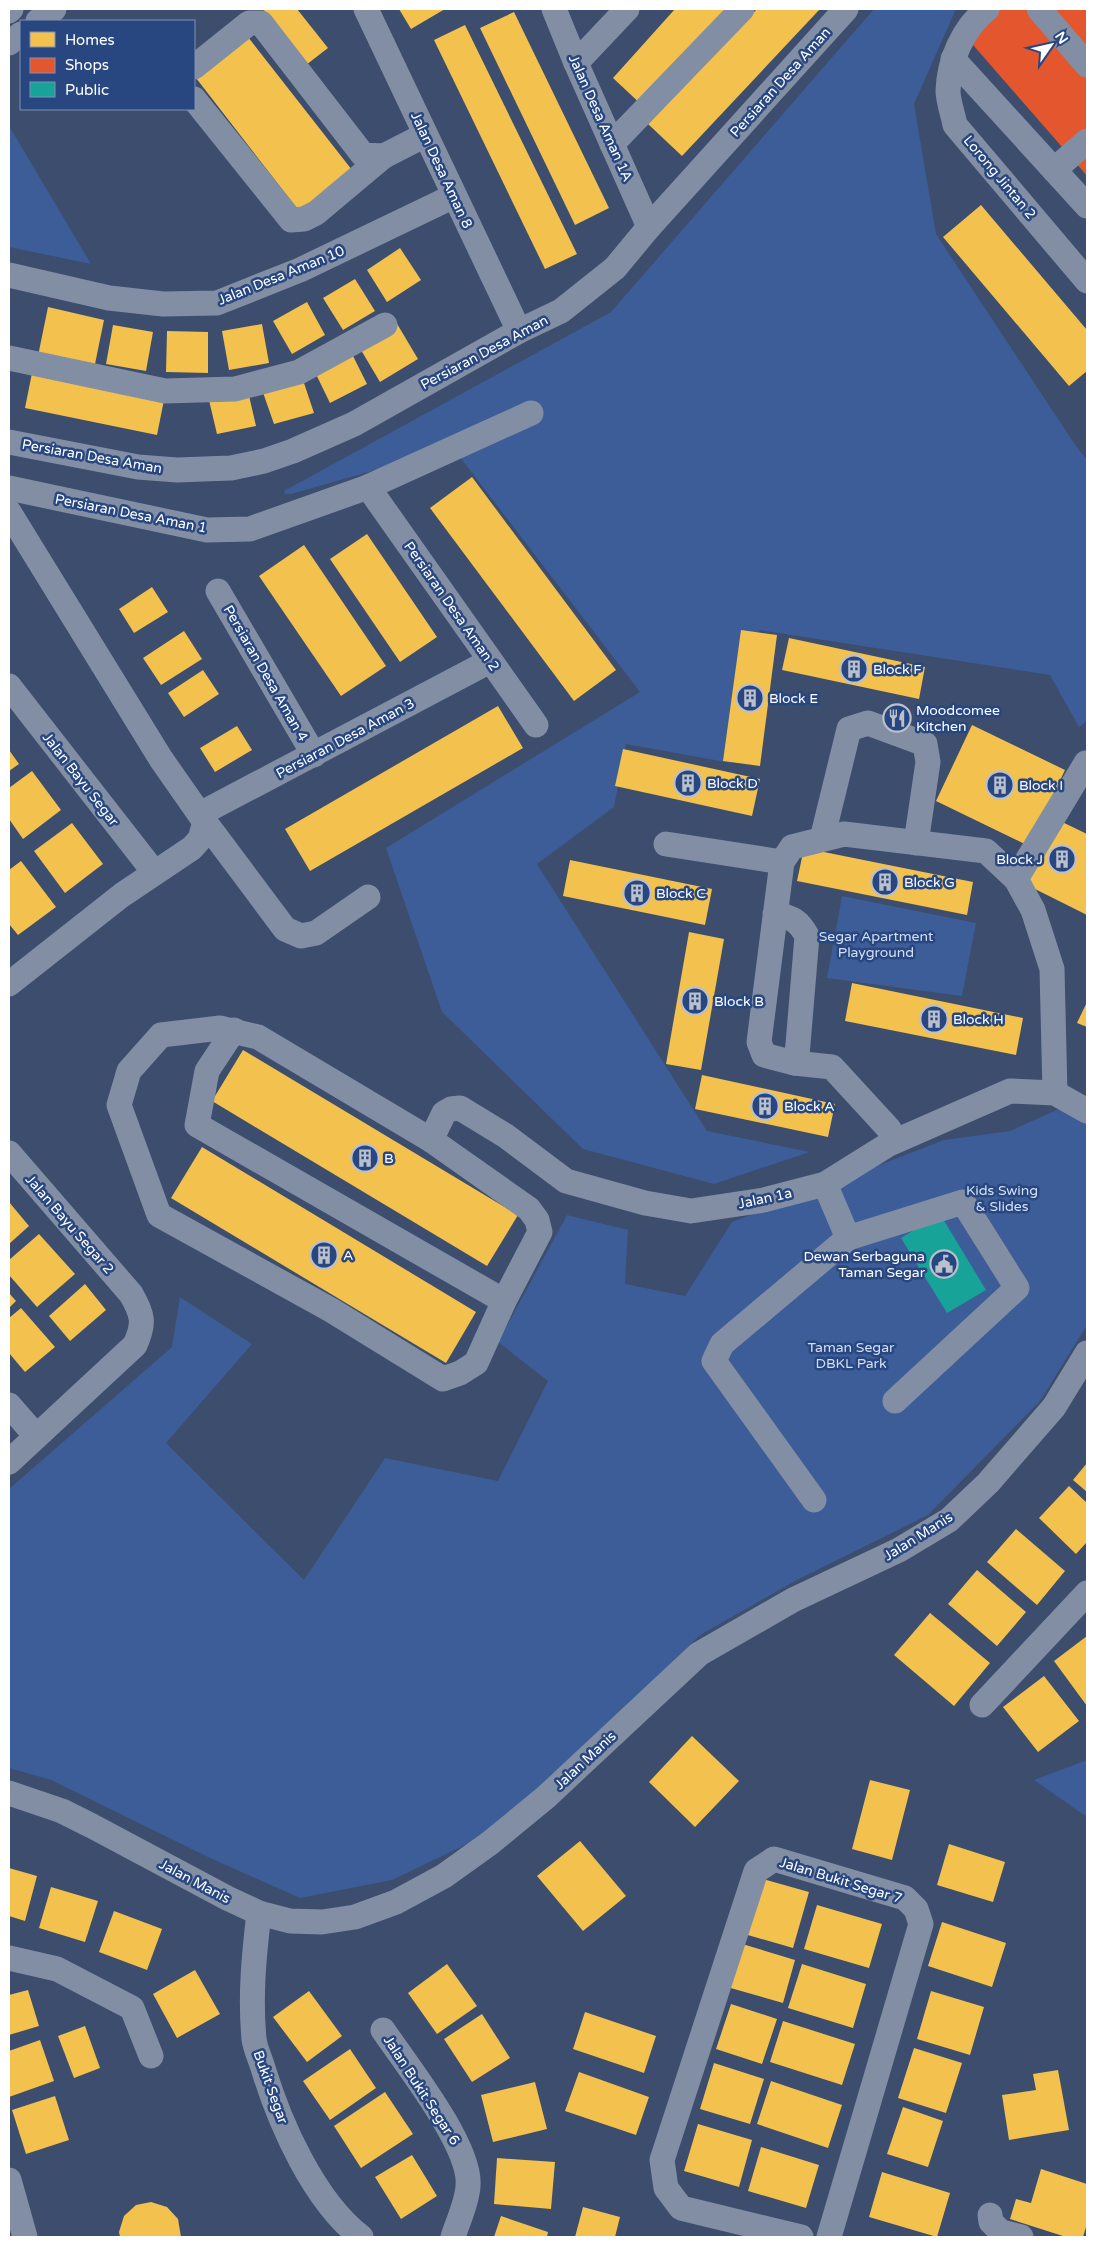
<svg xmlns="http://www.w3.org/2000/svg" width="1096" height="2246" font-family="'Varela Round',sans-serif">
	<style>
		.green { fill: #3c5d98 }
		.homes { fill: #f2c14e }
		.shops { fill: #e4572e }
		.public { fill: #17a398 }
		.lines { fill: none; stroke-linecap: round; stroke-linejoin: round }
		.minor { stroke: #828ea3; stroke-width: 25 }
		.labels { text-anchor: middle; stroke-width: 5; stroke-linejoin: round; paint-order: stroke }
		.street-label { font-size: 14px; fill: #fff; stroke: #284781 }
		.poi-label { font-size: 14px; fill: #fff; stroke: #284781; text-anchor: start }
		.park-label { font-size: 14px; fill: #d3dff5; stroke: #284781 }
	</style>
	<rect width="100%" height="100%" fill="#3c4d6d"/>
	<g class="green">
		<polygon points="874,9 956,9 914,104 936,234 1076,446 1087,460 1087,721 1079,727 1050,675 759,630 731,763 626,744 614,807 537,864 707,1131 810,1152 714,1184 583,1149 442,1012 386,848 640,692 453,448 291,494 285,494 284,491 611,312"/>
		<polygon points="9,126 91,264 9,247"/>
		<polygon points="842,896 976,923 962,996 827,978"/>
		<polygon points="1059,1109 1087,1122 1087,1325 1040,1401 928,1515 797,1580 700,1635 507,1825 392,1880 300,1898 210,1858 51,1780 9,1768 9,1489 172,1347 180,1297 252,1344 166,1443 304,1580 385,1458 498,1481 548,1381 498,1342 567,1215 628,1230 625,1284 685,1296 732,1222 944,1140 1010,1131"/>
		<polygon points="1087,1760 1087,1817 1034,1780"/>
	</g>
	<g class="homes">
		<polygon points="267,9 297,9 328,48 306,65 263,11"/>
		<polygon points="399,9 445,9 411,29"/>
		<polygon points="675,9 734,9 645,108 613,78"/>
		<polygon points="757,9 820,9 682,156 648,124"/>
		<polygon points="514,12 609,208 575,225 480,28"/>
		<polygon points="465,25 577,254 545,269 434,40"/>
		<polygon points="248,37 352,170 299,211 196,78"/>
		<polygon points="981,205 1087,330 1087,371 1069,386 943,237"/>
		<polygon points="400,248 421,280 387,302 367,270"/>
		<polygon points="355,279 375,311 343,330 323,298"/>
		<polygon points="307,302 325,335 292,354 273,321"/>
		<polygon points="48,307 104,320 94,369 38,356"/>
		<polygon points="396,322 418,359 380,382 358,345"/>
		<polygon points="262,324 269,363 229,370 222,331"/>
		<polygon points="113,325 153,332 146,371 106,364"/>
		<polygon points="167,331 208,332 208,373 166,372"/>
		<polygon points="349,348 367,384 330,403 312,366"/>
		<polygon points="33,368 165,395 157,435 25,408"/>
		<polygon points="301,374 314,413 274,424 260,384"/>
		<polygon points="247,387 256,426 217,434 208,396"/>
		<polygon points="472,477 616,670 574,701 430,508"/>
		<polygon points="367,534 437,637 400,662 330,559"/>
		<polygon points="304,545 386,666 341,696 259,576"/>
		<polygon points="152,587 168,612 134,633 119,609"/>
		<polygon points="741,630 777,635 760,766 723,761"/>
		<polygon points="184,631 202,659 161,685 143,658"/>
		<polygon points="789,638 925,667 919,699 782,670"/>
		<polygon points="203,670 219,694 184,717 168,693"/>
		<polygon points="498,706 523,748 310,871 285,829"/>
		<polygon points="972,725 1065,770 1029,846 936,801"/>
		<polygon points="237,726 252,750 215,772 200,748"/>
		<polygon points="623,749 760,779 752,816 615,786"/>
		<polygon points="9,750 19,764 9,771"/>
		<polygon points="32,771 61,810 23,839 9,819 9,788"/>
		<polygon points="1056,819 1087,834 1087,915 1025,884"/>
		<polygon points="72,823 103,864 65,893 34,851"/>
		<polygon points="804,848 973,882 967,915 797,881"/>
		<polygon points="570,860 712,889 705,925 563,896"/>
		<polygon points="21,861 56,907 18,935 9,924 9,870"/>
		<polygon points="689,932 724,939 701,1070 666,1064"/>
		<polygon points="852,983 1023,1018 1016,1055 845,1021"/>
		<polygon points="1087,1002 1087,1027 1077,1023"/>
		<polygon points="243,1050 518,1215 487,1266 212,1101"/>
		<polygon points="702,1075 835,1104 828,1137 695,1109"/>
		<polygon points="202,1147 476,1312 446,1363 171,1198"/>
		<polygon points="9,1202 29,1226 9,1244"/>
		<polygon points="39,1234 75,1274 37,1307 9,1275 9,1260"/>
		<polygon points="85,1284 106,1310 70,1341 49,1316"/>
		<polygon points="9,1293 16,1301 9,1308"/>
		<polygon points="21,1308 55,1347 25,1372 9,1353 9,1318"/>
		<polygon points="1087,1463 1087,1492 1073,1480"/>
		<polygon points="1069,1486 1087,1503 1087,1542 1076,1554 1039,1518"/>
		<polygon points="1016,1529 1065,1571 1037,1605 987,1562"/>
		<polygon points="977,1570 1026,1612 997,1646 948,1604"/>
		<polygon points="930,1613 990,1663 954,1706 894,1655"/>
		<polygon points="1087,1636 1087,1706 1054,1661"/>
		<polygon points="1044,1676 1079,1721 1038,1752 1003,1707"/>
		<polygon points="692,1736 739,1781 695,1827 649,1782"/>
		<polygon points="870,1780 910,1790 892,1860 852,1849"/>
		<polygon points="580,1841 626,1896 583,1931 537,1876"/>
		<polygon points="949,1844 1005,1862 993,1902 937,1885"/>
		<polygon points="9,1868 37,1876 25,1921 9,1916"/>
		<polygon points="756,1877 809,1892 793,1948 741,1933"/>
		<polygon points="51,1887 98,1901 85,1942 39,1928"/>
		<polygon points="817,1905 882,1924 869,1968 804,1949"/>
		<polygon points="114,1911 162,1929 147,1970 99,1952"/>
		<polygon points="942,1922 1006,1943 992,1987 928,1966"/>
		<polygon points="739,1943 795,1960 783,2003 727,1987"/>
		<polygon points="447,1964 477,2006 437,2034 408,1993"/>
		<polygon points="802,1964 866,1984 853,2028 788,2008"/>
		<polygon points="195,1970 220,2014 177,2038 153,1994"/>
		<polygon points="28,1990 39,2026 9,2035 9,1995"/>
		<polygon points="309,1991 342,2036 307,2062 273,2017"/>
		<polygon points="931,1991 984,2007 970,2055 917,2039"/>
		<polygon points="731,2004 777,2019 762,2064 716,2049"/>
		<polygon points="585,2012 656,2036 644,2073 573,2049"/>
		<polygon points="482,2014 510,2058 472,2082 444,2039"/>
		<polygon points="783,2021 855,2044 842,2085 770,2062"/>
		<polygon points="85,2026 100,2068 74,2078 58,2036"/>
		<polygon points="40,2040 54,2081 9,2097 9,2051"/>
		<polygon points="914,2048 962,2063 946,2113 898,2098"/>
		<polygon points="350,2049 376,2088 330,2120 303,2081"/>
		<polygon points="714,2063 764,2079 750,2124 700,2109"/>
		<polygon points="1058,2070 1069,2130 1009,2140 1002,2095 1036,2090 1033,2074"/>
		<polygon points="579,2072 649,2097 636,2135 565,2111"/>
		<polygon points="771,2081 842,2105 828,2148 757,2124"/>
		<polygon points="535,2082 547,2129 493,2142 481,2095"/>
		<polygon points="385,2092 413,2134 361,2168 334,2126"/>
		<polygon points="55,2096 69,2140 26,2154 12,2110"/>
		<polygon points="903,2107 943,2121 928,2167 887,2154"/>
		<polygon points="698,2124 752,2140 739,2187 684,2171"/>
		<polygon points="761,2147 819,2165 806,2208 748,2191"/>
		<polygon points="412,2155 437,2196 401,2219 375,2177"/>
		<polygon points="497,2158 555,2162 551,2209 494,2204"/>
		<polygon points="1041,2169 1087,2184 1087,2224 1083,2237 1066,2237 1010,2219 1016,2199 1031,2203"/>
		<polygon points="882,2172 950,2193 937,2237 869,2217"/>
		<polygon points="151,2202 167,2207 178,2219 181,2237 120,2237 119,2232 124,2216 136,2205"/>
		<polygon points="583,2207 620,2217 615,2237 575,2237"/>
		<polygon points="501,2216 548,2232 547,2237 494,2237"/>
	</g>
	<g class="shops">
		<polygon points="1000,9 1027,9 1087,77 1087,139 1069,155 967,38"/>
		<polygon points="1046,9 1087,9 1087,55"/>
		<polygon points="1087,153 1087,176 1076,163"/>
	</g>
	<polygon class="public" points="940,1214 986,1290 947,1313 901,1238"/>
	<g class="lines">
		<g class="minor">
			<polyline points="366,9 519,331"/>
			<polyline points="554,9 576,63 649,227"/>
			<path d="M987 9C963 28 949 60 948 91 948 101 953 114 955 125L1087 281"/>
			<polyline points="1039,9 1087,65"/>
			<polyline points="9,11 11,9"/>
			<polyline points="38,21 54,9"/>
			<polyline points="9,43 21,34"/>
			<polyline points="953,59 1087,206"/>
			<polyline points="576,63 627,9"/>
			<polyline points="194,67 249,23 261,23 363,155 384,156"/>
			<polyline points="194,99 291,220 304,219 316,213 384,156 425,135"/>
			<polyline points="612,144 742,9"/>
			<polyline points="1054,170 1087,141"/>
			<polyline points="9,275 109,298 163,304 217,303 300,270 454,196"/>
			<polyline points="9,358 165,391 235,389 299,372 385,325"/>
			<polyline points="9,442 138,467 177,470 231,468 264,461 293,451 354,424 519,331 561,311 615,268 649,227 846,9"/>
			<polyline points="368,487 536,725"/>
			<polyline points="9,488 207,530 250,529 368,487 531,413"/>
			<polyline points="9,512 161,759 205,822 285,929 301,936 316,933 368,897"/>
			<polyline points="218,591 314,755"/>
			<polyline points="9,686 154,872"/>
			<polyline points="200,814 490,661"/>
			<polyline points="822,839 849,729 868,723 925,744 928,762 916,843"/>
			<polyline points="666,844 782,862"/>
			<polyline points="1016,879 1086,763"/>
			<path d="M775 914C792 917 799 921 807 936L797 1056 794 1063 764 1055 759 1042 782 862 792 847 844 834 986 851 1016 879 1033 910 1052 969 1055 1093"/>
			<polyline points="9,984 122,895 192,848 200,839 205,822"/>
			<polygon points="220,1028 258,1037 431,1140 529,1209 537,1220 540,1232 504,1301 476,1363 460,1373 443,1379 331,1310 159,1215 119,1105 129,1071 161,1035"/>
			<polyline points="234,1030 207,1071 197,1125 504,1301"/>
			<polyline points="794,1063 832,1067 889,1129"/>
			<polyline points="431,1140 444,1113 451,1109 460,1108 506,1136 566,1181 645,1203 691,1211 764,1200 825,1184 889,1144 1010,1091 1055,1093 1087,1111"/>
			<path d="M9 1153 131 1294C143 1315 145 1323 135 1345L9 1462"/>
			<polyline points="825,1184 848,1238 963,1202 1017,1288 895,1401"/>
			<polyline points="9,1405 36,1436"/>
			<polyline points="814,1500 714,1361 722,1344 848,1238"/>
			<polyline points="982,1705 1087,1593"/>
			<polyline points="9,1793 62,1811 92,1826 227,1898 259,1913 290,1921 322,1922 355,1917 396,1902 444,1876 490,1843 546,1797 699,1654 793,1600 899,1550 949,1520 988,1483 1054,1407 1087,1353"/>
			<path d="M259 1913C254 1955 250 1996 254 2039 255 2048 260 2058 263 2068 280 2124 314 2201 361 2237"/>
			<polyline points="9,1958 57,1969 132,2008 151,2056"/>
			<path d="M383 2030C406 2064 472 2147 468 2186 467 2203 458 2221 453 2237"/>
			<polyline points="9,2180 25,2237"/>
			<polyline points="990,2215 991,2222 1001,2232 1021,2237"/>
			<polyline points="801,2237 681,2208 666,2188 662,2160 756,1871 774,1859 905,1898 916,1909 921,1924 829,2237"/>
		</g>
	</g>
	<defs>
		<g id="building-ring" transform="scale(1.4375)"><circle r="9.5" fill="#284781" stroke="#bbc1cc" stroke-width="1.5"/><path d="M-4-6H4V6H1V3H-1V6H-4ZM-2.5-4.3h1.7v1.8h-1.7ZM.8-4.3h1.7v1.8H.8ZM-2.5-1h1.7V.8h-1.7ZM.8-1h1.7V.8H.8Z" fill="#bbc1cc"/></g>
		<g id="restaurant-ring" transform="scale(1.4375)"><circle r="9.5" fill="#284781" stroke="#bbc1cc" stroke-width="1.5"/><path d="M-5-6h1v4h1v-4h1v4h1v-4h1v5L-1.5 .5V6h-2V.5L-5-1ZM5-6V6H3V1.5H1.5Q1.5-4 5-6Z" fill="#bbc1cc"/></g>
		<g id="civic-ring" transform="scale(1.4375)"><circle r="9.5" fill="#284781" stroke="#bbc1cc" stroke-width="1.5"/><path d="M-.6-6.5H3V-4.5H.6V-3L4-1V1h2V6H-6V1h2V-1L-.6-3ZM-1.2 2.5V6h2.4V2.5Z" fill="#bbc1cc"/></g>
	</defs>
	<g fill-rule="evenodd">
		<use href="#building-ring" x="854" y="669"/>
		<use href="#building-ring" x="750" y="698"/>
		<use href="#restaurant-ring" x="897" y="718"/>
		<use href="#building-ring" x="688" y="783"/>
		<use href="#building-ring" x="1000" y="785"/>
		<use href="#building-ring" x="1062" y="859"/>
		<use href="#building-ring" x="885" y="882"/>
		<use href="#building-ring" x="637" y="893"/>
		<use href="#building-ring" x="695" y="1001"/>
		<use href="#building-ring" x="934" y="1019"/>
		<use href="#building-ring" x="765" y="1106"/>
		<use href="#building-ring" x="365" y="1158"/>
		<use href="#building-ring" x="324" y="1255"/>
		<use href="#civic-ring" x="944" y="1264"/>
	</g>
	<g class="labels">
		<g class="street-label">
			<text transform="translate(780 82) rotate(-48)" y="5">Persiaran Desa Aman</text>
			<text transform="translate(601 118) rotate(66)" y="5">Jalan Desa Aman 1A</text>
			<text transform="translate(442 170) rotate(65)" y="5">Jalan Desa Aman 8</text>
			<text transform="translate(1000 177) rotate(50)" y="5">Lorong Jintan 2</text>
			<text transform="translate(281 275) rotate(-22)" y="5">Jalan Desa Aman 10</text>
			<text transform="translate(484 352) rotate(-28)" y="5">Persiaran Desa Aman</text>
			<text transform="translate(92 456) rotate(10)" y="5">Persiaran Desa Aman</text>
			<text transform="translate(131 513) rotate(11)" y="5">Persiaran Desa Aman 1</text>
			<text transform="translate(452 606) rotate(55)" y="5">Persiaran Desa Aman 2</text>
			<text transform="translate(266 673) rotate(60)" y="5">Persiaran Desa Aman 4</text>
			<text transform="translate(345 738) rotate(-28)" y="5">Persiaran Desa Aman 3</text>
			<text transform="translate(81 779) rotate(52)" y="5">Jalan Bayu Segar</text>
			<text transform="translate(765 1198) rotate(-12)" y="5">Jalan 1a</text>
			<text transform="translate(70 1224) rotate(49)" y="5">Jalan Bayu Segar 2</text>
			<text transform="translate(918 1536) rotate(-32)" y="5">Jalan Manis</text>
			<text transform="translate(585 1760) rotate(-43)" y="5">Jalan Manis</text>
			<text transform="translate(841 1880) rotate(17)" y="5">Jalan Bukit Segar 7</text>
			<text transform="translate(195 1881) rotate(28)" y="5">Jalan Manis</text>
			<text transform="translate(271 2087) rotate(70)" y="5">Bukit Segar</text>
			<text transform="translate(422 2090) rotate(57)" y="5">Jalan Bukit Segar 6</text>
		</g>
		<g class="poi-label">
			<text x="873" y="674">Block F</text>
			<text x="769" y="703">Block E</text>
			<text x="916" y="715">Moodcomee<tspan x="916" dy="16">Kitchen</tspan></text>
			<text x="707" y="788">Block D</text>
			<text x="1019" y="790">Block I</text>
			<text x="1043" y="864" text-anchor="end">Block J</text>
			<text x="904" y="887">Block G</text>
			<text x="656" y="898">Block C</text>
			<text x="714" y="1006">Block B</text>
			<text x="953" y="1024">Block H</text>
			<text x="784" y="1111">Block A</text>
			<text x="384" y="1163">B</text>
			<text x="343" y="1260">A</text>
			<text x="925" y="1261" text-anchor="end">Dewan Serbaguna<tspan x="925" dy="16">Taman Segar</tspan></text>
		</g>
		<g class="park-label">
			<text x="876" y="941">Segar Apartment<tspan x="876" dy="16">Playground</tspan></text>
			<text x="1002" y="1195">Kids Swing<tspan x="1002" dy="16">&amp; Slides</tspan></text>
			<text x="851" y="1352">Taman Segar<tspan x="851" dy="16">DBKL Park</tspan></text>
		</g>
	</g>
	<rect width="1096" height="2246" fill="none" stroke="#ffffff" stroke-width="20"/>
	<rect x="20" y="20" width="175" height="90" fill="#284781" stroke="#7e91b3"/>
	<rect x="30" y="32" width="25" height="15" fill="#f2c14e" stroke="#7e91b3"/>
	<text x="65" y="45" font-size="15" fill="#ffffff">Homes</text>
	<rect x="30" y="58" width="25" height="15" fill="#e4572e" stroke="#7e91b3"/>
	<text x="65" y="70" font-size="15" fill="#ffffff">Shops</text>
	<rect x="30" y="82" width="25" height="15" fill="#17a398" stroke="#7e91b3"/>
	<text x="65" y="95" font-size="15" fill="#ffffff">Public</text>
	<g transform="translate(1051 45) rotate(56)" stroke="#284781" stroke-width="4" paint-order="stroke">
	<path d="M0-4L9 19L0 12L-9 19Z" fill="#ffffff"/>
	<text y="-8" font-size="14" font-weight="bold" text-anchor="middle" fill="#ffffff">N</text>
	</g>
</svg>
